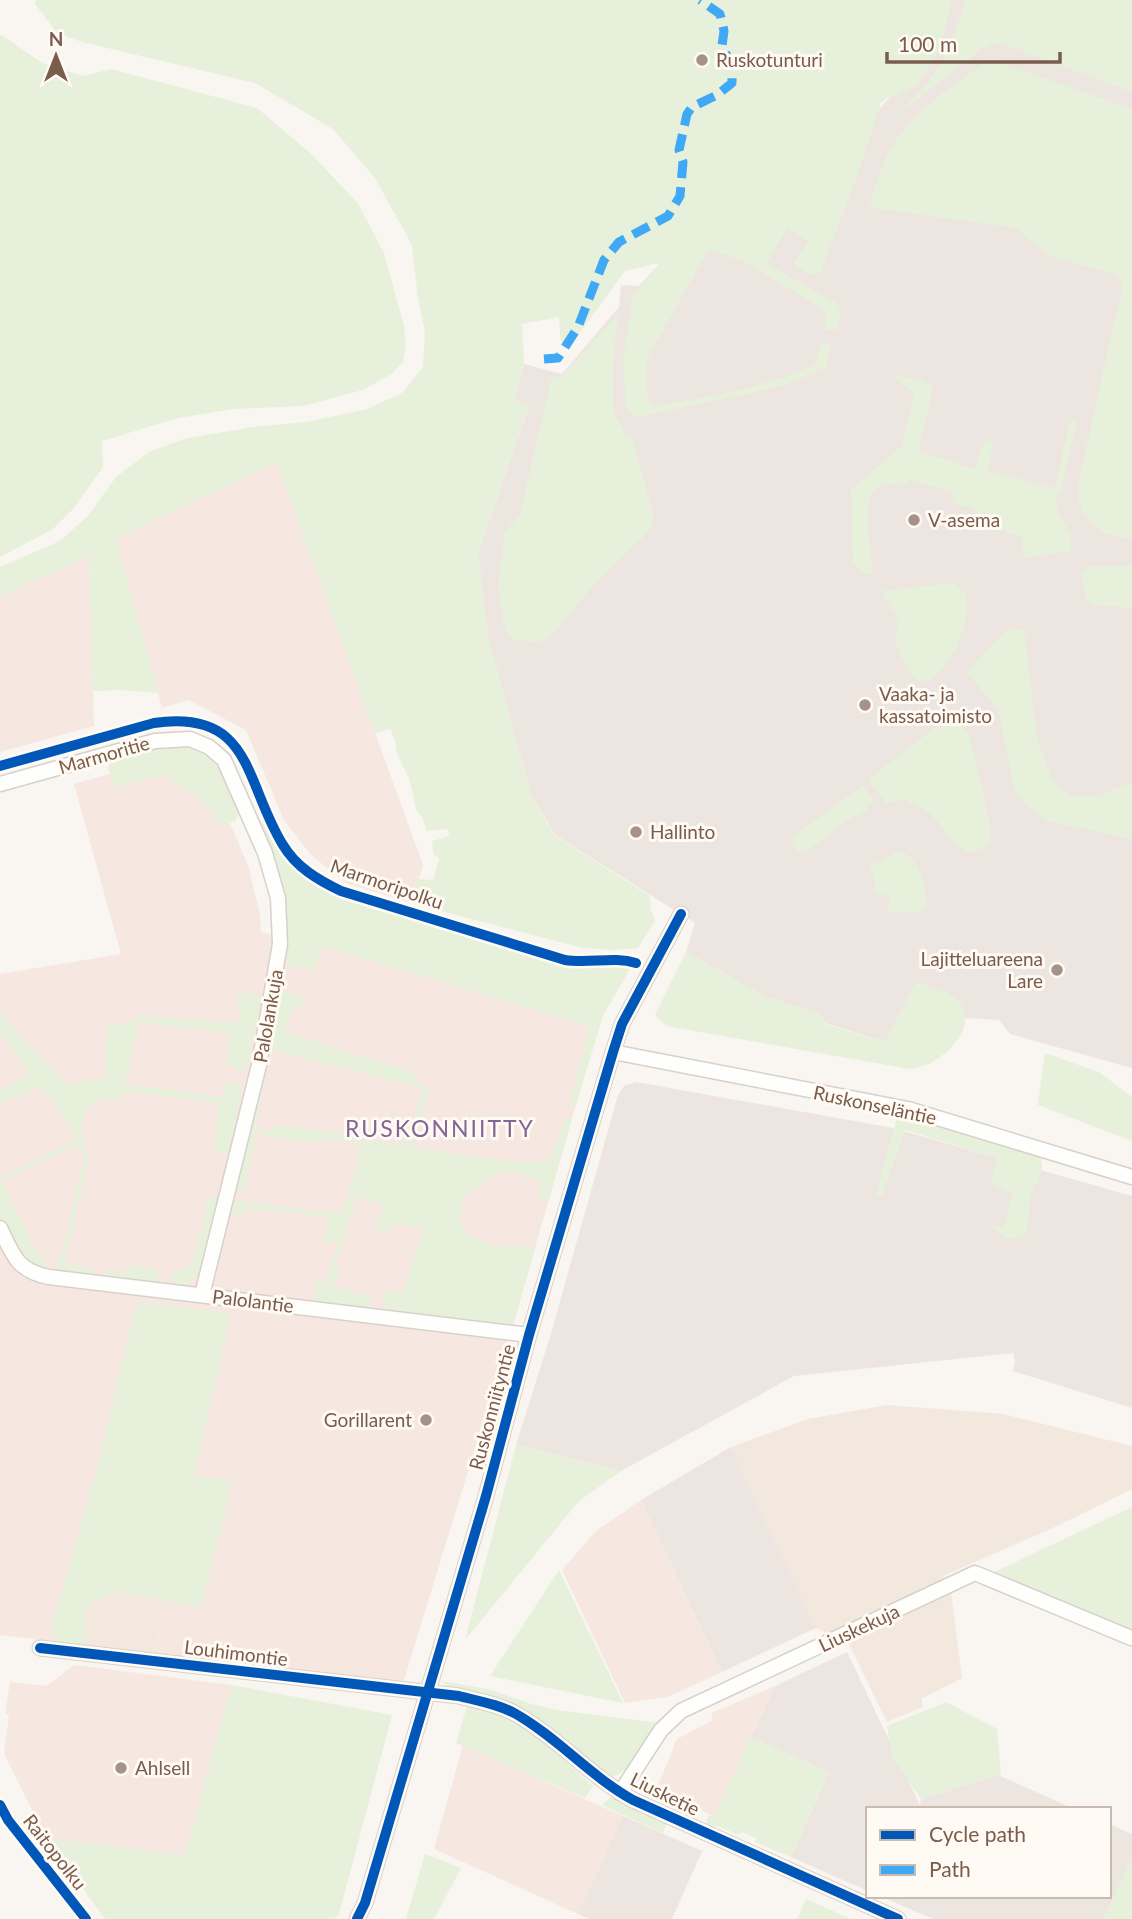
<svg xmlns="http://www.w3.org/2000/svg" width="1132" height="1919" font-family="Lato,sans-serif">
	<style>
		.residential { fill: #f2e8de }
		.commercial { fill: #f6e8e1 }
		.industrial { fill: #ede5e0 }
		.green { fill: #e7f0db }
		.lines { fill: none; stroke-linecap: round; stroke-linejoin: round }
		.minor-casing { stroke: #d7d1cb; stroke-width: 17 }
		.minor { stroke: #fefefd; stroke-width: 14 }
		.quiet { stroke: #3fa9f5; stroke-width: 9; stroke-dasharray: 18 9; stroke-linecap: butt }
		.cycleway-casing { stroke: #fffaf3; stroke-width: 15 }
		.cycleway { stroke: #0057b8; stroke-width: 10 }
		.poi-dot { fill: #a69286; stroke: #fffaf3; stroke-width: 2.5 }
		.labels { text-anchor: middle; stroke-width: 6; stroke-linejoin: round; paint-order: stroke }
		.poi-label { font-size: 19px; fill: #7a5c4d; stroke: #fffaf3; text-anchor: start }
		.street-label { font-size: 19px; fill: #7a5c4d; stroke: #fffaf3 }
		.quarter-label { font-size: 23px; letter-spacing: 2px; fill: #846695; stroke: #fffaf3 }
	</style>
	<rect width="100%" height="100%" fill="#f9f5f0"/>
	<g class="residential">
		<polygon points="887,1405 1003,1414 1132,1446 1132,1489 1055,1527 943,1576 951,1592 962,1678 921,1699 923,1707 887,1722 848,1642 816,1628 731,1447 808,1419"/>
		<polygon points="118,1592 166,1599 152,1654 87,1646 84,1613 91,1602"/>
	</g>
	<g class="commercial">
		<polygon points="277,463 423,865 411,903 346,883 311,855 284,820 246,730 188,700 162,708 116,538"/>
		<polygon points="89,556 94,726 0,752 0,596"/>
		<polygon points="153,762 218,795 249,868 260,915 261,932 321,946 590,1026 569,1105 575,1108 513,1325 403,1683 152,1654 166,1599 200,1607 232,1481 193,1475 231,1313 96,1471 51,1630 57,1642 0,1635 0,974 121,954 74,784"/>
		<polygon points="641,1500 722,1672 668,1697 625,1703 562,1570 596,1531"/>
		<polygon points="74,1665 232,1685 185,1855 46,1838 4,1753 9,1715 5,1714 10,1682 47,1686"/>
		<polygon points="775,1686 718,1807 717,1818 657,1788 677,1739 713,1720 711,1713"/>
		<polygon points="463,1745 623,1816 578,1914 434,1849"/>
	</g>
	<g class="industrial">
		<polygon points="948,0 1132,0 1132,1068 1010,1034 999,1020 965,1018 910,995 886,1042 825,1023 821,1014 766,997 686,952 695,923 555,835 531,794 488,638 478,553 529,406 514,401 524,364 562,374 619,307 621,285 639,286 681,240 808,194 921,60"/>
		<polygon points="636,1082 893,1128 1132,1196 1132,1408 1013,1371 1015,1362 1013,1353 794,1376 621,1471 516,1445 550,1337 618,1095 624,1086"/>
		<polygon points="731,1447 816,1628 722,1672 641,1500"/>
		<polygon points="847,1652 920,1805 921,1799 998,1775 1074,1809 868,1809 868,1891 791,1857 829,1772 751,1737 775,1686"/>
		<polygon points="623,1816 702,1851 672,1919 589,1919 578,1914"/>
		<polygon points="1109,1824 1132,1834 1132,1859 1103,1919 933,1919 880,1896 1109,1896"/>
	</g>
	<g class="green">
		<path d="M36 0H952L940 49 917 86 892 97 891 95 881 103 856 180 820 273 812 275 793 265 808 241 787 228 767 264 838 304 841 313 836 330 824 329 827 311 743 261 709 249 649 355 646 368 648 402 653 406C709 397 762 388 815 365L821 343 831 345 826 368 782 386 640 417 630 413 626 407 623 359 633 296 659 263 625 271 578 335 561 343 559 317 522 324 524 364 514 400 529 405 478 553 488 638 531 794 554 835 650 896 651 910 655 920 638 948 612 950 583 948 411 903 418 879 433 880 439 859 433 853 432 841 450 836 447 829 427 831 422 817 416 809 409 778 397 754 395 740 390 729 375 733 277 463 116 538 158 693 120 690 93 691 89 556 0 596V567L60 541 88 516 116 477 149 452 184 439 252 427 307 422 367 409 402 393 423 367 425 331 418 298 412 245 375 178 333 129 255 83 82 42 57 33 35 4Z"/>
		<path d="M966 0H1132V92L1002 44H992L980 50 897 115C907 104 919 94 928 82 947 58 956 29 966 0Z"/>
		<polygon points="2,35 42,63 83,76 111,69 257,108 310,153 357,202 384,253 404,326 406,345 403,362 391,374 363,390 303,406 233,409 178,418 102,441 103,467 74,508 53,529 0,557 0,36"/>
		<path d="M989 60 999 62 1132 109V538C1100 537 1081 523 1077 490L1116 313C1122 298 1125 290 1118 275L1049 256 1016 228 873 208 870 201C877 183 882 162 892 146 915 109 954 85 989 60Z"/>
		<polygon points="618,314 613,363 613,411 625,434 632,436 654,517 649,531 595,583 550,638 538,642 514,640 507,634 503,621 498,586 504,534 520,514 551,380 563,375"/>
		<path d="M897 375 921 380 933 386 919 451 975 469 985 440 993 442 988 471 1055 488 1070 421 1077 422 1060 494 1055 495 1058 514 1071 534V551L1024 558 1021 537 973 522 975 510 952 502 953 493 909 479 906 486C895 485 882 481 874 491 861 504 872 557 873 575L861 572 853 561 851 489 901 447 915 394 894 377Z"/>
		<polygon points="1132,565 1132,608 1094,605 1086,600 1081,573 1087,567"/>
		<path d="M950 583 957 585C961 589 965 593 966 598 975 628 926 721 904 662 901 656 897 648 896 641 895 636 899 630 898 625 897 612 885 603 882 591Z"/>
		<polygon points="1013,628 1024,630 1038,743 1054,782 1070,795 1096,796 1132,782 1132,839 1048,821 1029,809 1015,791 998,710 968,673 969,670 1001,636"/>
		<path d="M952 721C963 724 966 730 971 740L991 829C991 837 990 845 983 849 960 862 945 828 932 816 925 808 913 804 904 799L887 804 868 780 934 728Z"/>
		<path d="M166 745C213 746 224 772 240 811L235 821 224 825 217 823 208 806 164 775 113 787 108 768 111 761Z"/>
		<polygon points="861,787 864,787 875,802 866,805 870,809 850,819 806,851 800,852 792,844 794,835"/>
		<path d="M262 820H265C287 859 299 877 341 895L566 962C586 965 613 958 631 967L603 1016 575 1108 569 1105 590 1026 321 946 314 971 289 965C281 949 289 914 284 893 281 877 260 830 262 820Z"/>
		<path d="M899 851C919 856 927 887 926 905L919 912 888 911 890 896 875 894V877L869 867Z"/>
		<path d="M686 952 766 997 822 1014 825 1024 885 1042 916 982C928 986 947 990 956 999 980 1021 953 1051 931 1063 925 1066 917 1067 910 1069L666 1026 655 1015Z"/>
		<path d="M249 992 260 997 261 1003 246 1071H241L227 1063 231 1033 139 1022 125 1084 224 1097 226 1081 241 1083 243 1086 228 1153 217 1152 214 1149 219 1103 123 1091 120 1100C110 1099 94 1099 87 1109 80 1119 81 1149 89 1159L64 1264 94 1269 89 1275 58 1271 56 1266 57 1260H60L84 1159 78 1145 2 1181 40 1258 46 1259 45 1270 26 1261 17 1250 0 1216V1177L76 1140 66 1120 39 1086 28 1092 21 1099 19 1095 0 1104V1090L31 1074 0 1035V1011L29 1045 70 1084 106 1077V1027L127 1023 139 1016 240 1023 236 997 239 994Z"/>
		<polygon points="283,992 304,998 302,1008 293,1006 285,1032 415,1073 413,1080 429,1087 414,1148 519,1162 551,1161 565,1117 572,1119 548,1201 538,1196 539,1180 511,1171 494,1175 463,1197 459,1221 466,1234 497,1247 522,1246 535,1249 513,1325 385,1311 382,1305 386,1291 404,1291 423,1230 395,1222 392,1229 375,1232 383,1205 356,1197 336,1265 340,1266 334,1287 372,1296 368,1309 315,1302 315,1283 326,1283 338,1243 324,1241 328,1217 246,1208 243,1216 229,1214 229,1206 238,1201 343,1214 362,1144 323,1138 322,1143 261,1135 261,1132 256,1132 246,1186 241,1190 235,1188 259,1074 267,1072 254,1128 274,1131 275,1125 341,1133 343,1137 410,1146 410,1142 398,1140 399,1136 410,1139 423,1088 275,1051 271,1051 268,1060 264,1057 275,1003"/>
		<polygon points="1045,1053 1099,1072 1132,1097 1132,1141 1038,1105"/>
		<path d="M898 1114 1040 1157C1047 1171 1033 1185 1030 1199 1028 1212 1031 1225 1023 1237L1008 1239 994 1229V1225L1004 1227 1013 1194 991 1184 998 1158 905 1130 882 1196 876 1194Z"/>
		<path d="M210 1195 216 1196 217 1199C213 1218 207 1265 194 1279 188 1284 181 1285 174 1285L171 1281 172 1273 192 1265Z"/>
		<polygon points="130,1264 158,1270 155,1283 106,1277 104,1270 128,1273"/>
		<polygon points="137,1302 231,1313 194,1475 233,1481 201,1607 118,1592 91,1602 84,1613 87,1646 57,1642 51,1630 96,1471"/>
		<polygon points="516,1445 621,1471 579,1501 465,1640"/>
		<polygon points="1132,1507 1132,1631 994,1572"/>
		<polygon points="559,1570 623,1703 490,1676"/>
		<path d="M442 1681 492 1690 531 1704 557 1710 659 1723C647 1740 630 1777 608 1777L533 1716 509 1704 449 1689Z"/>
		<polygon points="232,1685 392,1715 339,1914 334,1919 105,1919 46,1838 185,1855"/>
		<polygon points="946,1702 997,1729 1001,1774 921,1799 893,1759 887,1726"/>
		<path d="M467 1706C518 1713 556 1754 593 1786L585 1798 456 1743Z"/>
		<polygon points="751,1737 829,1772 791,1857 755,1842 756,1838 742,1832 739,1835 717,1826 709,1828 706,1825 708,1815 717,1817 718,1807"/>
		<polygon points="611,1797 667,1824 662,1833 602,1805"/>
		<polygon points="425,1854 461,1868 434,1919 406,1919"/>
		<polygon points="1132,1859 1132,1919 1103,1919 1128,1865"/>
		<polygon points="806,1899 851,1919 797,1919"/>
	</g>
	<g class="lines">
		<g class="minor-casing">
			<g id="minor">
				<polyline points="0,784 155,741 190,739 209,747 224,760 265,853 278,898 280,944 259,1065 202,1295"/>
				<polyline points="613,1052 908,1109 1132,1177"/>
				<path d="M0 1228C13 1255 17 1271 49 1277L529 1335"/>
				<path d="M40 1648 459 1696C478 1701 498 1704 516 1714 558 1738 590 1776 633 1800L898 1919"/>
				<polyline points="620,1793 661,1730 681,1711 975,1573 1131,1638"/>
				<polyline points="357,1919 365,1903 486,1496 529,1335 613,1052 622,1024 681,914"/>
			</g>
		</g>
		<use href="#minor" class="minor"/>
		<polyline class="quiet" points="544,359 558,358 578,327 604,260 619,242 668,216 680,196 683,162 679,150 687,114 692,107 717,95 732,83 732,66 722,46 724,31 720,14 700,0"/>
		<g class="cycleway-casing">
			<g id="cycleway">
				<path d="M0 766 154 723C253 709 244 782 283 845 296 867 318 880 341 891L565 960C589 964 613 956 636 963"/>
				<path d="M40 1648 459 1696C478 1701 498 1704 516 1714 558 1738 590 1776 633 1800L898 1919"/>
				<polyline points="0,1805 8,1820 86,1919"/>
				<polyline points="357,1919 365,1903 486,1496 529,1335 613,1052 622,1024 681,914"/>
			</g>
		</g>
		<use href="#cycleway" class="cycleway"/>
	</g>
	<g class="poi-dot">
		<circle cx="702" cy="60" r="7"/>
		<circle cx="914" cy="520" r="7"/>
		<circle cx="865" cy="705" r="7"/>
		<circle cx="636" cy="832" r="7"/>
		<circle cx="1057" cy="970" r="7"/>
		<circle cx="426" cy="1420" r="7"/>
		<circle cx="121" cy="1768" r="7"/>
	</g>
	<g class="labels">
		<g class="poi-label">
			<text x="716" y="67">Ruskotunturi</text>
			<text x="928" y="527">V-asema</text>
			<text x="879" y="701">Vaaka- ja<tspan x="879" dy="22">kassatoimisto</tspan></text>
			<text x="650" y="839">Hallinto</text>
			<text x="1043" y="966" text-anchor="end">Lajitteluareena<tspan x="1043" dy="22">Lare</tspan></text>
			<text x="412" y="1427" text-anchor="end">Gorillarent</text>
			<text x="135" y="1775">Ahlsell</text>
		</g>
		<g class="street-label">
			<text transform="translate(104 755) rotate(-16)" y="7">Marmoritie</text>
			<text transform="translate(387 884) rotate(19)" y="7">Marmoripolku</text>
			<text transform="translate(268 1016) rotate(-80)" y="7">Palolankuja</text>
			<text transform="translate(875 1105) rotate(12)" y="7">Ruskonseläntie</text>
			<text transform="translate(253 1301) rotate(7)" y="7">Palolantie</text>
			<text transform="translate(492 1407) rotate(-75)" y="7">Ruskonniityntie</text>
			<text transform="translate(859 1628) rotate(-25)" y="7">Liuskekuja</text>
			<text transform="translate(236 1653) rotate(7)" y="7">Louhimontie</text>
			<text transform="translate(665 1794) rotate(26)" y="7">Liusketie</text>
			<text transform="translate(55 1852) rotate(52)" y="7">Raitopolku</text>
		</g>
		<g class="quarter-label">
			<text x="440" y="1137">RUSKONNIITTY</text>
		</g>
	</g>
	<rect x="866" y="1807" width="245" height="91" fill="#fffaf3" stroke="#cabbb1" stroke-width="2"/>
	<rect x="880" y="1830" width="35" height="10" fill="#0057b8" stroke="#cabbb1" stroke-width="2"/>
	<text x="929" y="1842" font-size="21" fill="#7a5c4d">Cycle path</text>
	<rect x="880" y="1865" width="35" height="10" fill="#3fa9f5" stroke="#cabbb1" stroke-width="2"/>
	<text x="929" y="1877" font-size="21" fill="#7a5c4d">Path</text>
	<g transform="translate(56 56)" stroke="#fffaf3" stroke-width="5" paint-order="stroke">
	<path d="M0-5L12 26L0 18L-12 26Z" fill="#7a5c4d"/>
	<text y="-10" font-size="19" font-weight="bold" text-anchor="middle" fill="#7a5c4d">N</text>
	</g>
	<path d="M887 52v10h173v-10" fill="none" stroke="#7a5c4d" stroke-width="3.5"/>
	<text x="898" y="52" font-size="21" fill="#7a5c4d" stroke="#fffaf3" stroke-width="5" paint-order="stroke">100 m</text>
</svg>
